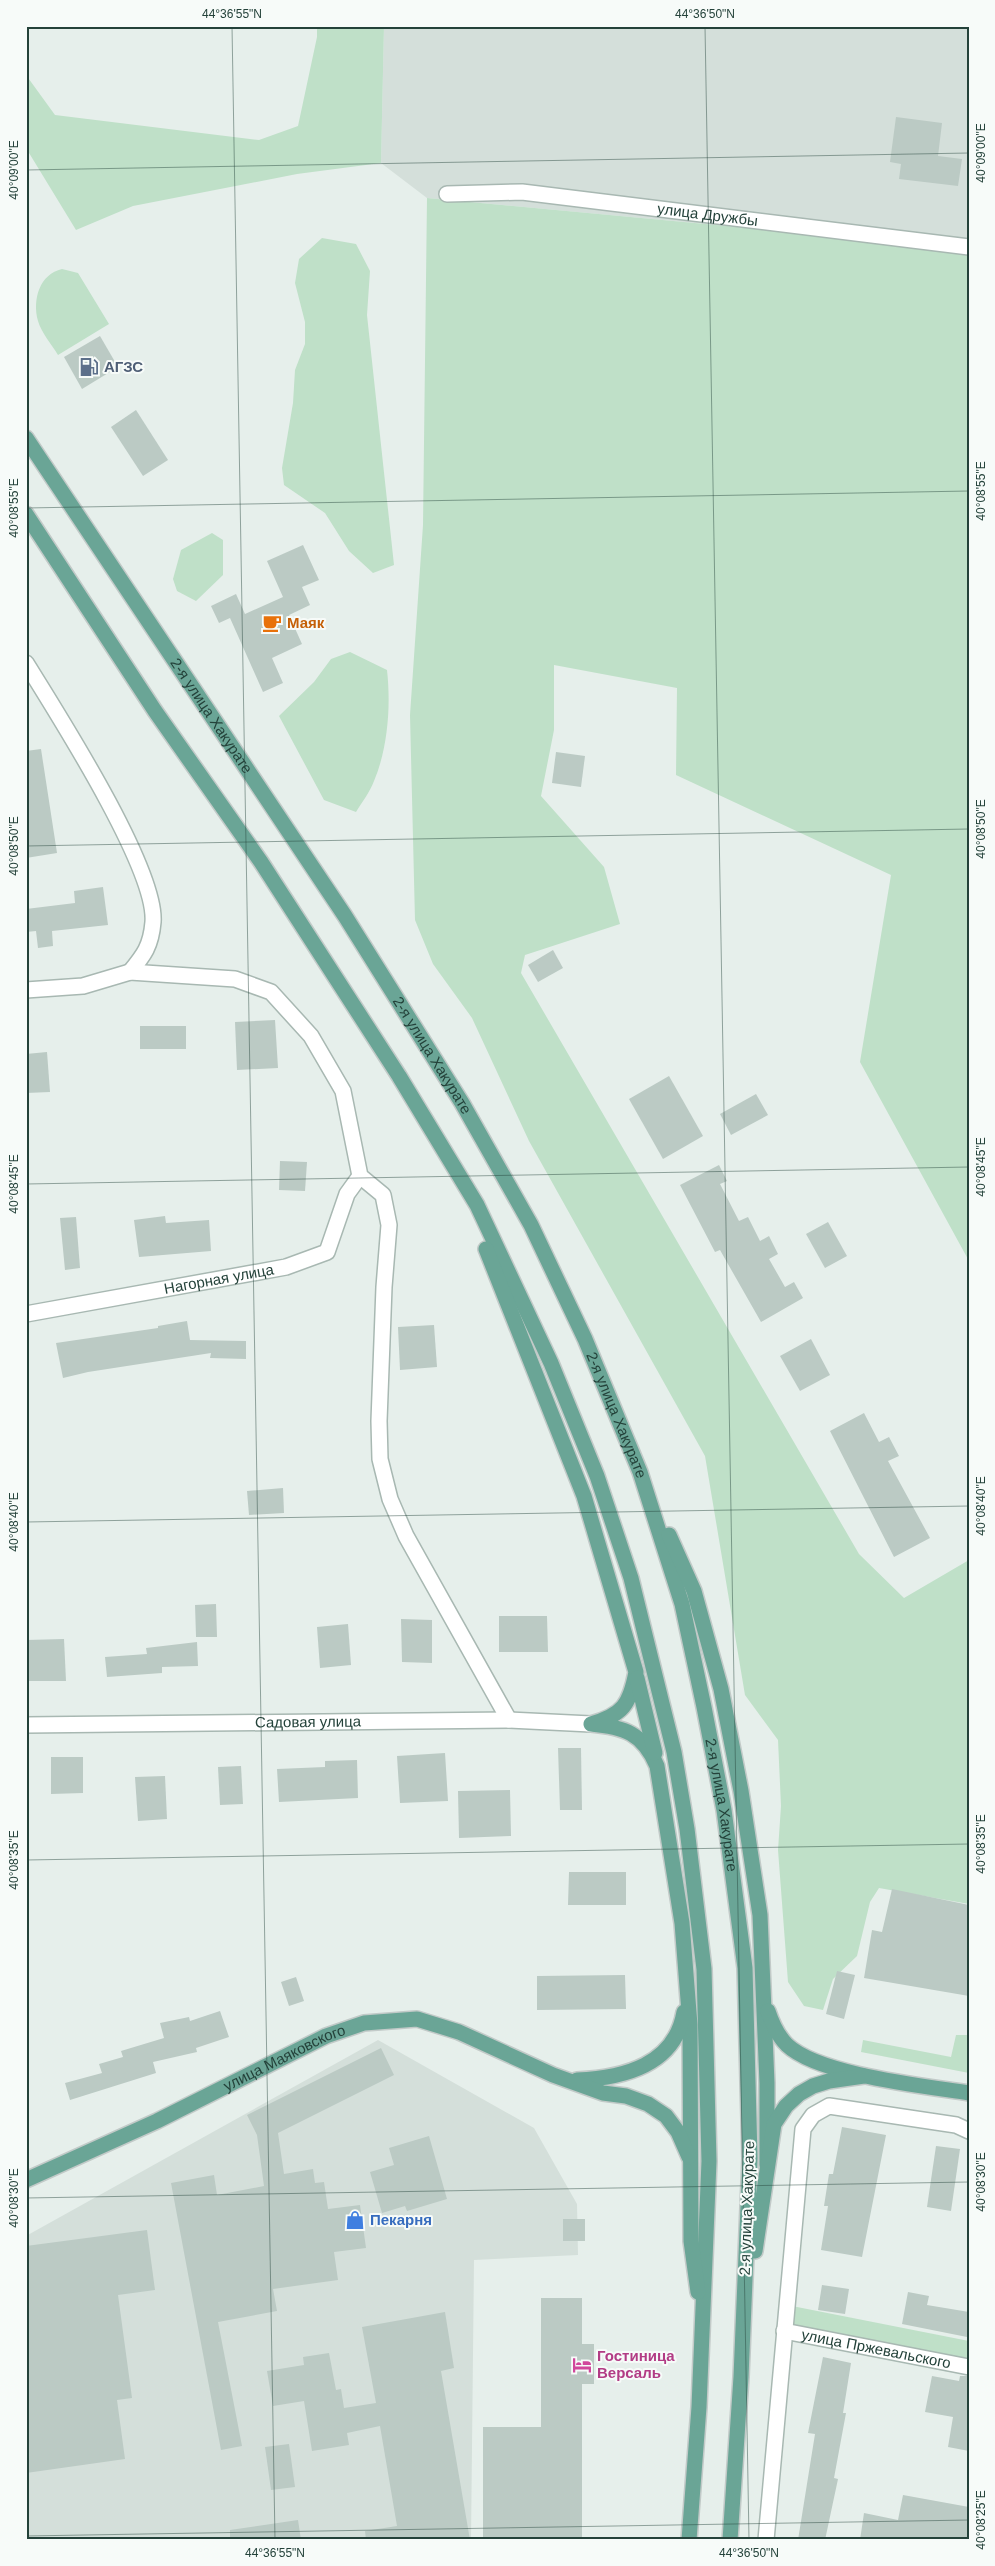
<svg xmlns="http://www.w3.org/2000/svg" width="995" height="2566" font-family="Arial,sans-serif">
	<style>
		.built { fill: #d4dfda }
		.green { fill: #bfe0c8 }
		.building { fill: #bbcac4 }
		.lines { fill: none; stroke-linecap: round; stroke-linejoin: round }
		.minor-casing { stroke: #a8b8b2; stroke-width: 18 }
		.major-casing { stroke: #c2cac8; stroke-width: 18 }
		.minor { stroke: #fff; stroke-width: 15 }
		.major { stroke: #6aa596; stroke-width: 15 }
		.ticks { fill: none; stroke: #24423a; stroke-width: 1; stroke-opacity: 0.45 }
		.labels { text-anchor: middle; stroke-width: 4; stroke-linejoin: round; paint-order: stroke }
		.street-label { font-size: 15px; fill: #24423a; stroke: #f7fbf9 }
		.service-label { font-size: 15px; font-weight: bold; fill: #4e5e75; stroke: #f7fbf9; text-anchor: start }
		.food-label { font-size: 15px; font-weight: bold; fill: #c56008; stroke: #f7fbf9; text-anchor: start }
		.shop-label { font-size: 15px; font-weight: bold; fill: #366cbe; stroke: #f7fbf9; text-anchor: start }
		.hotel-label { font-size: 15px; font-weight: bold; fill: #b23c85; stroke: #f7fbf9; text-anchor: start }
		.neatline { fill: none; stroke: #24423a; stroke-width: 2 }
		.ticks-label { font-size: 12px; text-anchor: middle; fill: #24423a }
	</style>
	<rect width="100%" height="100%" fill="#e6efeb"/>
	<g class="built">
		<polygon points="384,26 969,26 969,254 867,239 427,198 381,163"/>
		<polygon points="378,2040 534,2128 577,2204 578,2255 474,2260 471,2540 26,2540 26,2236"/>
	</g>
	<g class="green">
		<polygon points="317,26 384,26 381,163 297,174 133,206 76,230 26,148 26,75 55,115 259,140 298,126 317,37"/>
		<polygon points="427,198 867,239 969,254 969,1261 860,1062 891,875 676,775 677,688 554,665 554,730 541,796 604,867 620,924 525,955 521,973 859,1554 904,1598 969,1560 969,1904 879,1888 870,1902 857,1956 833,1979 823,2010 804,2006 788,1982 778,1850 781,1806 778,1740 745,1695 705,1456 529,1141 472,1018 433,964 415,920 410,715 423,525"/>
		<polygon points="322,238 356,244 370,271 367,315 394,565 373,573 349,551 325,513 284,485 282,468 293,403 295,370 305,344 305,322 295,283 299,259"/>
		<path d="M62 269 78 273 109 324 58 355C52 345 41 332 38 321 32 299 40 274 62 269Z"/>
		<polygon points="212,533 223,540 223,575 196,601 177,591 173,579 181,550"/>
		<path d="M350 652 387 670C391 705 388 748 374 781 370 792 362 802 356 812L324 800 279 716 314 682 331 659Z"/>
		<polygon points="956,2035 969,2035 969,2073 861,2052 863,2040 951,2057"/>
		<polygon points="792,2306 969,2341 969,2365 794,2328 791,2323"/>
	</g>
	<g class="building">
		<polygon points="896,117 942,123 938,156 962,159 958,186 899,179 901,164 890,162"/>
		<polygon points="100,336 118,367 82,389 64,357"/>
		<polygon points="136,410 168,460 143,476 111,427"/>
		<polygon points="303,545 319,580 302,587 310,605 289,615 302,644 272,658 283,683 263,692 230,618 219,623 211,606 236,594 245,614 283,597 267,561"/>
		<polygon points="41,749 57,853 26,858 26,751"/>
		<polygon points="556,752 585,756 581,787 552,783"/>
		<polygon points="103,887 108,925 52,931 53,946 38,948 36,931 26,932 26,909 75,903 74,891"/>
		<polygon points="553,950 563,968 538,982 528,965"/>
		<polygon points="275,1020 278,1068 237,1070 235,1022"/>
		<rect x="140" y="1026" width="46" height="23"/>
		<polygon points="47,1052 50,1092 26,1093 26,1054"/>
		<polygon points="669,1076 703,1136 663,1159 629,1099"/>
		<polygon points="756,1094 768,1115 731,1135 720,1114"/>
		<polygon points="280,1161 307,1162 305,1191 279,1190"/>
		<polygon points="719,1165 727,1181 720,1184 739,1221 748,1217 760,1241 769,1236 778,1254 769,1259 785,1287 794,1282 803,1298 761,1322 720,1250 715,1252 680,1185"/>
		<polygon points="165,1216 166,1223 209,1220 211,1251 139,1257 134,1220"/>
		<polygon points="76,1217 80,1268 65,1270 60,1218"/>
		<polygon points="828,1222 847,1256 825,1268 806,1234"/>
		<polygon points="187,1321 190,1340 246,1341 246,1359 210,1358 211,1353 88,1372 63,1378 56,1343 158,1328 158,1326"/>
		<polygon points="434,1325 437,1367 400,1370 398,1327"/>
		<polygon points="811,1339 830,1375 800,1391 780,1356"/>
		<polygon points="864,1413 879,1442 889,1437 899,1456 888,1461 930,1538 894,1557 830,1431"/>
		<polygon points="283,1488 284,1513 249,1515 247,1491"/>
		<polygon points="216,1604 217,1637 196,1637 195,1605"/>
		<polygon points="499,1616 547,1616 548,1652 499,1652"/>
		<polygon points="401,1619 432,1620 432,1663 402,1662"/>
		<polygon points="348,1624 351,1665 320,1668 317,1627"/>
		<polygon points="64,1639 66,1681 26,1681 26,1640"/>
		<polygon points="197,1642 198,1666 162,1667 162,1673 107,1677 105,1657 147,1654 146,1648"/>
		<polygon points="558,1748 581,1748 582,1810 560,1810"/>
		<polygon points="445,1753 448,1801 400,1803 397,1756"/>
		<polygon points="51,1757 83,1757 83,1793 51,1794"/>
		<polygon points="357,1760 358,1798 279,1802 277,1769 325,1767 325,1761"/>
		<polygon points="241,1766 243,1804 220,1805 218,1767"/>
		<polygon points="165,1776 167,1819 138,1821 135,1777"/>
		<polygon points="510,1790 511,1836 459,1838 458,1791"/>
		<polygon points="569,1872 626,1872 626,1905 568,1905"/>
		<polygon points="892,1889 969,1905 969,1996 864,1978 872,1930 882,1932"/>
		<polygon points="837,1971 855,1975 844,2019 826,2014"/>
		<polygon points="625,1975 626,2009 537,2010 537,1976"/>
		<polygon points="296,1977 304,2001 289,2006 281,1982"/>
		<polygon points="220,2011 229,2037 196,2048 197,2052 153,2062 156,2073 70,2100 65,2083 102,2073 99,2064 123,2057 121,2051 164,2038 160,2023 189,2017 190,2021"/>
		<polygon points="381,2048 394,2075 278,2133 284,2174 313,2169 315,2183 324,2182 328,2209 360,2205 366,2248 334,2252 338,2280 273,2289 277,2311 218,2322 242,2446 221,2450 171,2183 214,2175 217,2195 264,2186 257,2135 247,2115"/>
		<polygon points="842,2127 886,2135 862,2257 821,2250 828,2206 824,2206 829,2174 833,2174"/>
		<polygon points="429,2136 447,2199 407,2211 405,2206 382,2213 370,2172 394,2165 389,2148"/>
		<polygon points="936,2146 960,2149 951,2211 927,2207"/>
		<rect x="563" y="2219" width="22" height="22"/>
		<polygon points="147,2230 155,2290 118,2295 132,2398 117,2400 125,2459 26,2473 26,2246"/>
		<polygon points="822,2285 849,2289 845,2314 818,2310"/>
		<polygon points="908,2292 929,2296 927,2305 969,2312 967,2337 902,2324"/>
		<polygon points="541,2298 582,2298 582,2344 594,2344 594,2384 582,2384 582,2540 483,2540 483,2427 541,2427"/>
		<polygon points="445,2312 454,2368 441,2371 470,2540 366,2540 365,2531 397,2526 380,2426 347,2433 349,2445 312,2451 304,2401 273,2406 267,2371 304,2365 303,2357 329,2353 336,2390 341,2389 344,2408 376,2403 362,2327"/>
		<polygon points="823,2357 851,2363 843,2413 846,2413 834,2478 838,2479 825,2540 798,2540 815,2434 808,2433"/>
		<polygon points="932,2376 959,2381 960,2376 969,2376 969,2451 948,2447 953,2417 925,2412"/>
		<polygon points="289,2444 295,2487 271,2490 265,2447"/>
		<polygon points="903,2495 969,2507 969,2540 860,2540 864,2513 898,2520"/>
		<polygon points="298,2520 301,2540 230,2540 230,2530"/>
	</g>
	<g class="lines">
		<g class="minor-casing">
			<g id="minor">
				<path id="s1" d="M447 194 522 192 969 247"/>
				<path d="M26 663C57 713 157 869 153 922 151 946 144 955 130 972L235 979 271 992 311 1036 343 1091 360 1176 383 1195 389 1225 384 1287 379 1421 380 1459 390 1499 406 1536 509 1720"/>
				<polyline points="26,990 83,986 130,972"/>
				<path id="s2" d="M26 1314 286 1267 327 1252 347 1194 360 1176"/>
				<path id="s3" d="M26 1725 509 1720 591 1724"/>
				<path id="s4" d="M784 2331 969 2367"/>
				<polyline points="766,2540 803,2129 813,2115 829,2106 956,2125 969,2131"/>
			</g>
		</g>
		<g class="major-casing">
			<g id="major">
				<path id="s5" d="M26 438 345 916 462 1103 531 1225 585 1339 640 1472 682 1604 704 1707 724 1810 745 1968 750 2158 741 2377 730 2540"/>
				<polyline points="26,514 155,711 261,862 399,1076 477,1205 551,1363 597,1476 631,1578 674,1752 687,1829 704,1969 709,2161 699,2407 689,2540"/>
				<path d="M486 1249 584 1496 636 1672C630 1704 623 1715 591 1724 624 1727 643 1733 657 1766L682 1923 690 2025 691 2241 698 2292"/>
				<polyline points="669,1535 694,1591 721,1689 741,1791 760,1915 767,2083 767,2165"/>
				<polyline points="637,1678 655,1753"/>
				<path d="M768 2011C772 2023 778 2036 787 2045 819 2075 924 2086 969 2093"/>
				<path d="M577 2080C624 2078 675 2065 684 2012"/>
				<path id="s6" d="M26 2180 157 2121 326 2036 364 2023 417 2019 459 2032 553 2075 603 2093 626 2096 648 2104 666 2116 678 2132 689 2157"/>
				<polyline points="755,2251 774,2124 786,2106 799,2094 813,2086 829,2081 864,2076"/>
			</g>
		</g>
		<use href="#minor" class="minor"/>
		<use href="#major" class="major"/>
	</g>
	<path class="ticks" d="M232 26 275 2540M705 26 749 2540M26 170 969 153M26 508 969 491M26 846 969 829M26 1184 969 1167M26 1522 969 1506M26 1860 969 1844M26 2198 969 2182M26 2536 969 2520"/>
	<defs>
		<g id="fuel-bare" transform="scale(1.5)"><path d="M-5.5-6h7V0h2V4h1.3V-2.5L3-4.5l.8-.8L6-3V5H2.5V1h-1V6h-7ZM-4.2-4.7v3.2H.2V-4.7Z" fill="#5c6f8a" stroke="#f7fbf9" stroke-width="2.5" paint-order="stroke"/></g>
		<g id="cafe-bare" transform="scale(1.5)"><path d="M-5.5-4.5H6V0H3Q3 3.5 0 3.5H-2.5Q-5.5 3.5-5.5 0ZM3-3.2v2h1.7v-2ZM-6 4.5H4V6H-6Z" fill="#e8710a" stroke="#f7fbf9" stroke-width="2.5" paint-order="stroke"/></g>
		<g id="shop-bare" transform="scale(1.5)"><path d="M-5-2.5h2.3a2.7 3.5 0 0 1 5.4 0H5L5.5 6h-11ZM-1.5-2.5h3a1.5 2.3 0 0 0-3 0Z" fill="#3f7fe0" stroke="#f7fbf9" stroke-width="2.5" paint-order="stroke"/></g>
		<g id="hotel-bare" transform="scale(1.5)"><path d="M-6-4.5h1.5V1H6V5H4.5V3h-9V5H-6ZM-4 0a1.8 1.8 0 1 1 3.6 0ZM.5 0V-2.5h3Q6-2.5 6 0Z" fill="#d1479c" stroke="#f7fbf9" stroke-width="2.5" paint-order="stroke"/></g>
	</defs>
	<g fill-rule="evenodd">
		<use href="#fuel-bare" x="89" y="367"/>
		<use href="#cafe-bare" x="272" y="623"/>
		<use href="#shop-bare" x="355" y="2220"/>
		<use href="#hotel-bare" x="582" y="2365"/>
	</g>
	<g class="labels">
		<g class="street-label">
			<text dy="5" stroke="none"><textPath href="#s1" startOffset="262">улица Дружбы</textPath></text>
			<text dy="5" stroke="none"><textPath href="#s5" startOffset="334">2-я улица Хакурате</textPath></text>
			<text dy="5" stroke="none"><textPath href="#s5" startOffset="739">2-я улица Хакурате</textPath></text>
			<text dy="5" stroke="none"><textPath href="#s2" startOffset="196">Нагорная улица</textPath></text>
			<text dy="5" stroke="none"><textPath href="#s5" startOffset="1144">2-я улица Хакурате</textPath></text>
			<text dy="5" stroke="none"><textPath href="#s3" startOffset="282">Садовая улица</textPath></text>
			<text dy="5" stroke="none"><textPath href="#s5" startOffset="1549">2-я улица Хакурате</textPath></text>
			<text dy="5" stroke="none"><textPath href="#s6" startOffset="286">улица Маяковского</textPath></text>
			<text transform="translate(747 2208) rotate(-88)" y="5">2-я улица Хакурате</text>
			<text dy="5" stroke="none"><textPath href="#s4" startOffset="94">улица Пржевальского</textPath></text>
		</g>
		<g class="service-label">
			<text x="104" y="372">АГЗС</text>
		</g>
		<g class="food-label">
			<text x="287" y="628">Маяк</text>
		</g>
		<g class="shop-label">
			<text x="370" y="2225">Пекарня</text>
		</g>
		<g class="hotel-label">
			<text x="597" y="2361">Гостиница<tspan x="597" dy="17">Версаль</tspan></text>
		</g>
	</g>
	<rect width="995" height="2566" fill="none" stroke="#f7fbf9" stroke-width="55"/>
	<rect x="28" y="28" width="940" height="2510" class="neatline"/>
	<g class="ticks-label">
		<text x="232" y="18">44°36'55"N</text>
		<text x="705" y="18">44°36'50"N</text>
		<text transform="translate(981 153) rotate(-90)" y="4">40°09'00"E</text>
		<text transform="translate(14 170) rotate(-90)" y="4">40°09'00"E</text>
		<text transform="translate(981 491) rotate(-90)" y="4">40°08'55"E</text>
		<text transform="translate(14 508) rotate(-90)" y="4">40°08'55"E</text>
		<text transform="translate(981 829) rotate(-90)" y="4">40°08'50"E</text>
		<text transform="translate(14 846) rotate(-90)" y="4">40°08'50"E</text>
		<text transform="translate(981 1167) rotate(-90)" y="4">40°08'45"E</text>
		<text transform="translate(14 1184) rotate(-90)" y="4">40°08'45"E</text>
		<text transform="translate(981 1506) rotate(-90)" y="4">40°08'40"E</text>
		<text transform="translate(14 1522) rotate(-90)" y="4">40°08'40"E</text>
		<text transform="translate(981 1844) rotate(-90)" y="4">40°08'35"E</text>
		<text transform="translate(14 1860) rotate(-90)" y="4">40°08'35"E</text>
		<text transform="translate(981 2182) rotate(-90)" y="4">40°08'30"E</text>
		<text transform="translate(14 2198) rotate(-90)" y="4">40°08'30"E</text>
		<text transform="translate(981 2520) rotate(-90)" y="4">40°08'25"E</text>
		<text x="275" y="2557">44°36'55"N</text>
		<text x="749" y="2557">44°36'50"N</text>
	</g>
</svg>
